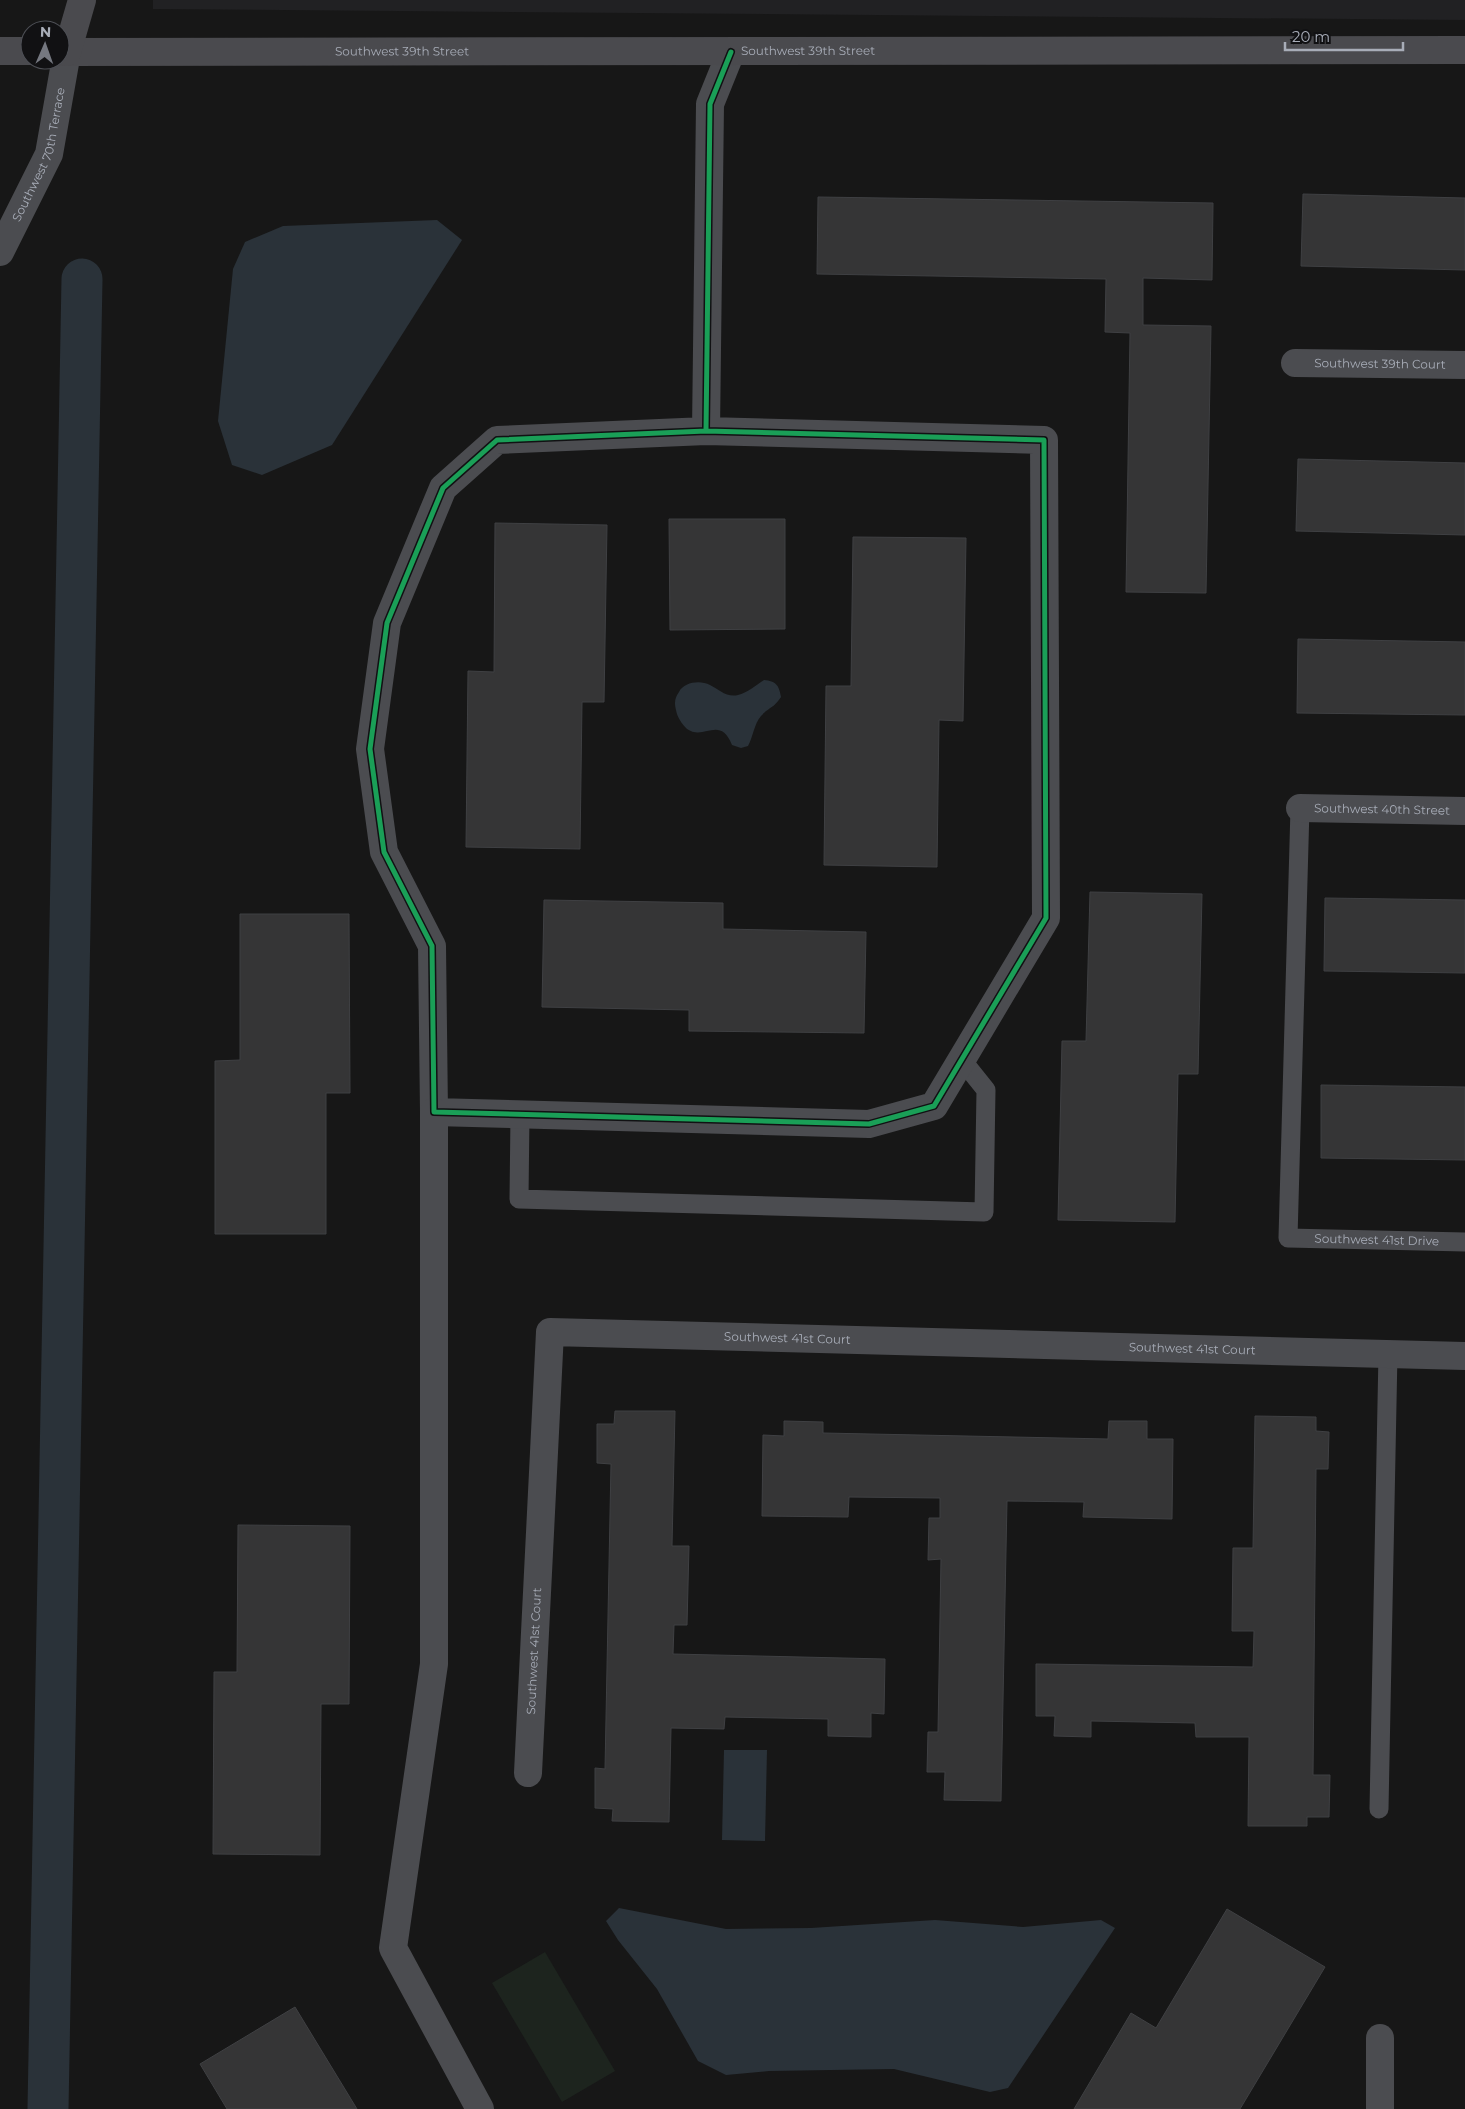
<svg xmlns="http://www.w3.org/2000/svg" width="1465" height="2109" font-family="Montserrat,sans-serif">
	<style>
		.built { fill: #212123 }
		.green { fill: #1d241e }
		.water { fill: #2a3239 }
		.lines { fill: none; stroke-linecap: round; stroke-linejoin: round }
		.canal { stroke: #2a3239; stroke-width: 41 }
		.building { fill: #353536; stroke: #3f4043 }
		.lane { stroke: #4b4c50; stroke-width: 19 }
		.street { stroke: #4b4c50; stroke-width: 28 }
		.secondary { stroke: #4a4a4e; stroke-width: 28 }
		.cycleway-casing { stroke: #111113; stroke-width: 8 }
		.cycleway { stroke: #1a9f57; stroke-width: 5 }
		.labels { text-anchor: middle; stroke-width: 5; stroke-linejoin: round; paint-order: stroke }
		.street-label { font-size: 12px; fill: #a8adb8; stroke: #111113 }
	</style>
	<rect width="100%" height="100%" fill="#171717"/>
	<polygon class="built" points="153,0 1465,0 1465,20 153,9"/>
	<polygon class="green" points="545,1952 615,2071 562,2102 492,1983"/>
	<g class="water">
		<polygon points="437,220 462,240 332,445 262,475 232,465 218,421 233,269 245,242 283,226"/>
		<path d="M764 680C776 681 779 685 781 697 773 709 769 707 761 716 754 724 753 737 748 746L741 748 732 745C720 715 704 741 687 729 682 724 677 717 676 710 674 702 675 698 679 692 684 682 700 680 710 685 718 689 727 698 738 695 747 693 756 685 764 680Z"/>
		<polygon points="724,1750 767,1750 765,1841 722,1840"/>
		<polygon points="619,1908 726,1929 811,1928 935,1920 1023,1927 1101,1920 1115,1928 1008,2088 990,2092 894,2069 769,2071 726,2075 698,2061 657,1989 618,1940 606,1921"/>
	</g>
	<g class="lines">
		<polyline class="canal" points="48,2109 82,279"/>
	</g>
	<g class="building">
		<polygon points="1303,194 1465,198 1465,270 1301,266"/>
		<polygon points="818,197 1213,203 1212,280 1143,278 1143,325 1211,326 1206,593 1126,592 1130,333 1105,332 1106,279 817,274"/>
		<polygon points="1298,459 1465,463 1465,535 1296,531"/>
		<polygon points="669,519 785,519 785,629 670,630"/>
		<polygon points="495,523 607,525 604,702 582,702 580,849 466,847 468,671 494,672"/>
		<polygon points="853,537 966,538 963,721 939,720 937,867 824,865 826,686 851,686"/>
		<polygon points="1298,639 1465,642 1465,715 1297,713"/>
		<polygon points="1090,892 1202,894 1198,1074 1178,1074 1175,1222 1058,1220 1062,1041 1086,1041"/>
		<polygon points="1325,898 1465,900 1465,973 1324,971"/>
		<polygon points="544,900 723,903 723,929 866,932 864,1033 689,1031 689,1010 542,1007"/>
		<polygon points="240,914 349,914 350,1093 326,1093 326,1234 215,1234 215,1061 240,1060"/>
		<polygon points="1321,1085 1465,1087 1465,1160 1321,1158"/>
		<polygon points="615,1411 675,1411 672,1546 689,1546 687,1625 674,1625 673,1654 885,1659 884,1714 871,1713 871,1737 828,1736 828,1719 725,1717 724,1729 671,1728 669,1822 612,1821 613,1809 595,1808 595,1768 605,1769 611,1464 597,1463 597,1424 614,1424"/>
		<polygon points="1255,1416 1316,1417 1316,1431 1329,1432 1328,1469 1316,1469 1313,1775 1330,1775 1329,1817 1307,1817 1307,1826 1248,1826 1249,1737 1196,1737 1195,1723 1091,1721 1091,1737 1054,1736 1055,1716 1036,1716 1036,1664 1253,1667 1254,1631 1232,1631 1233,1548 1253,1548"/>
		<polygon points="784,1421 823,1422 823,1433 1108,1439 1109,1421 1147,1421 1147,1439 1173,1439 1172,1519 1083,1517 1084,1502 1007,1501 1001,1801 944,1800 945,1772 927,1772 928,1732 938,1732 941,1559 928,1560 929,1518 940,1518 940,1498 849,1497 848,1517 762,1516 763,1435 784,1436"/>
		<polygon points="238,1525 350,1526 349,1704 321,1704 320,1855 213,1854 214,1672 237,1672"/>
		<polygon points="1227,1909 1325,1967 1240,2109 1074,2109 1131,2013 1156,2028"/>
		<polygon points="295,2007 357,2109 227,2109 200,2064"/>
	</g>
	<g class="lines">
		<g class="lane">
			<path id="s1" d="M1300 808 1288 1238 1465 1242"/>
			<polyline points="520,1114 519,1199 984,1212 986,1090 962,1060"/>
			<polyline points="1379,1809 1388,1353"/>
		</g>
		<g class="street">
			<path id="s2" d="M0 252 49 154 67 52"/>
			<path id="s3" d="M1295 363 1465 365"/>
			<polyline points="706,431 1044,440 1046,918 934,1106 869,1124 434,1112 432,946 384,852 370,749 387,623 443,488 497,440 706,431 710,104 731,52"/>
			<path id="s4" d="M1300 808 1465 811"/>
			<polyline points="434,1112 434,1664 393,1948 480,2109"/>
			<path id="s5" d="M528 1773 550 1332 1465 1356"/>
			<polyline points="1380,2109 1380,2038"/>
		</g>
		<g class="secondary">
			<polyline points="0,51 30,51"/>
			<path id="s6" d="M60 52 1465 50"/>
			<polyline points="67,52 82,0"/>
		</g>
		<g class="cycleway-casing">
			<polyline id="cycleway" points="706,431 1044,440 1046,918 934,1106 869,1124 434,1112 432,946 384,852 370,749 387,623 443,488 497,440 706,431 710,104 731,52"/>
		</g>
		<use href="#cycleway" class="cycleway"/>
	</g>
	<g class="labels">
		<g class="street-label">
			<text dy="4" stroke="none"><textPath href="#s6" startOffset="342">Southwest 39th Street</textPath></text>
			<text dy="4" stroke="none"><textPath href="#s6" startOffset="748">Southwest 39th Street</textPath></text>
			<text dy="4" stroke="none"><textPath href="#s2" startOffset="106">Southwest 70th Terrace</textPath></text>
			<text dy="4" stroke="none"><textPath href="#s3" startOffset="85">Southwest 39th Court</textPath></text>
			<text dy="4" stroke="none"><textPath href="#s4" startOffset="82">Southwest 40th Street</textPath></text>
			<text dy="4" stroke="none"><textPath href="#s1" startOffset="519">Southwest 41st Drive</textPath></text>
			<text dy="4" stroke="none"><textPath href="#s5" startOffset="679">Southwest 41st Court</textPath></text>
			<text dy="4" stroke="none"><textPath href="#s5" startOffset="1084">Southwest 41st Court</textPath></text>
			<text dy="4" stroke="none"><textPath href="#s5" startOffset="122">Southwest 41st Court</textPath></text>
		</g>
	</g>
	<g transform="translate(45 45) rotate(2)"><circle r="24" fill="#111113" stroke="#4d4f55"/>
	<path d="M0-4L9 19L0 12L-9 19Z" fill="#757880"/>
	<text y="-8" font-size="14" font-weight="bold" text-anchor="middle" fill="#a8adb8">N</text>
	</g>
	<path d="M1285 42v8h118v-8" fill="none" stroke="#a8adb8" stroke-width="2.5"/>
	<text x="1292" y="42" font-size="15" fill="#a8adb8" stroke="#111113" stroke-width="4" paint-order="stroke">20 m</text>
</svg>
